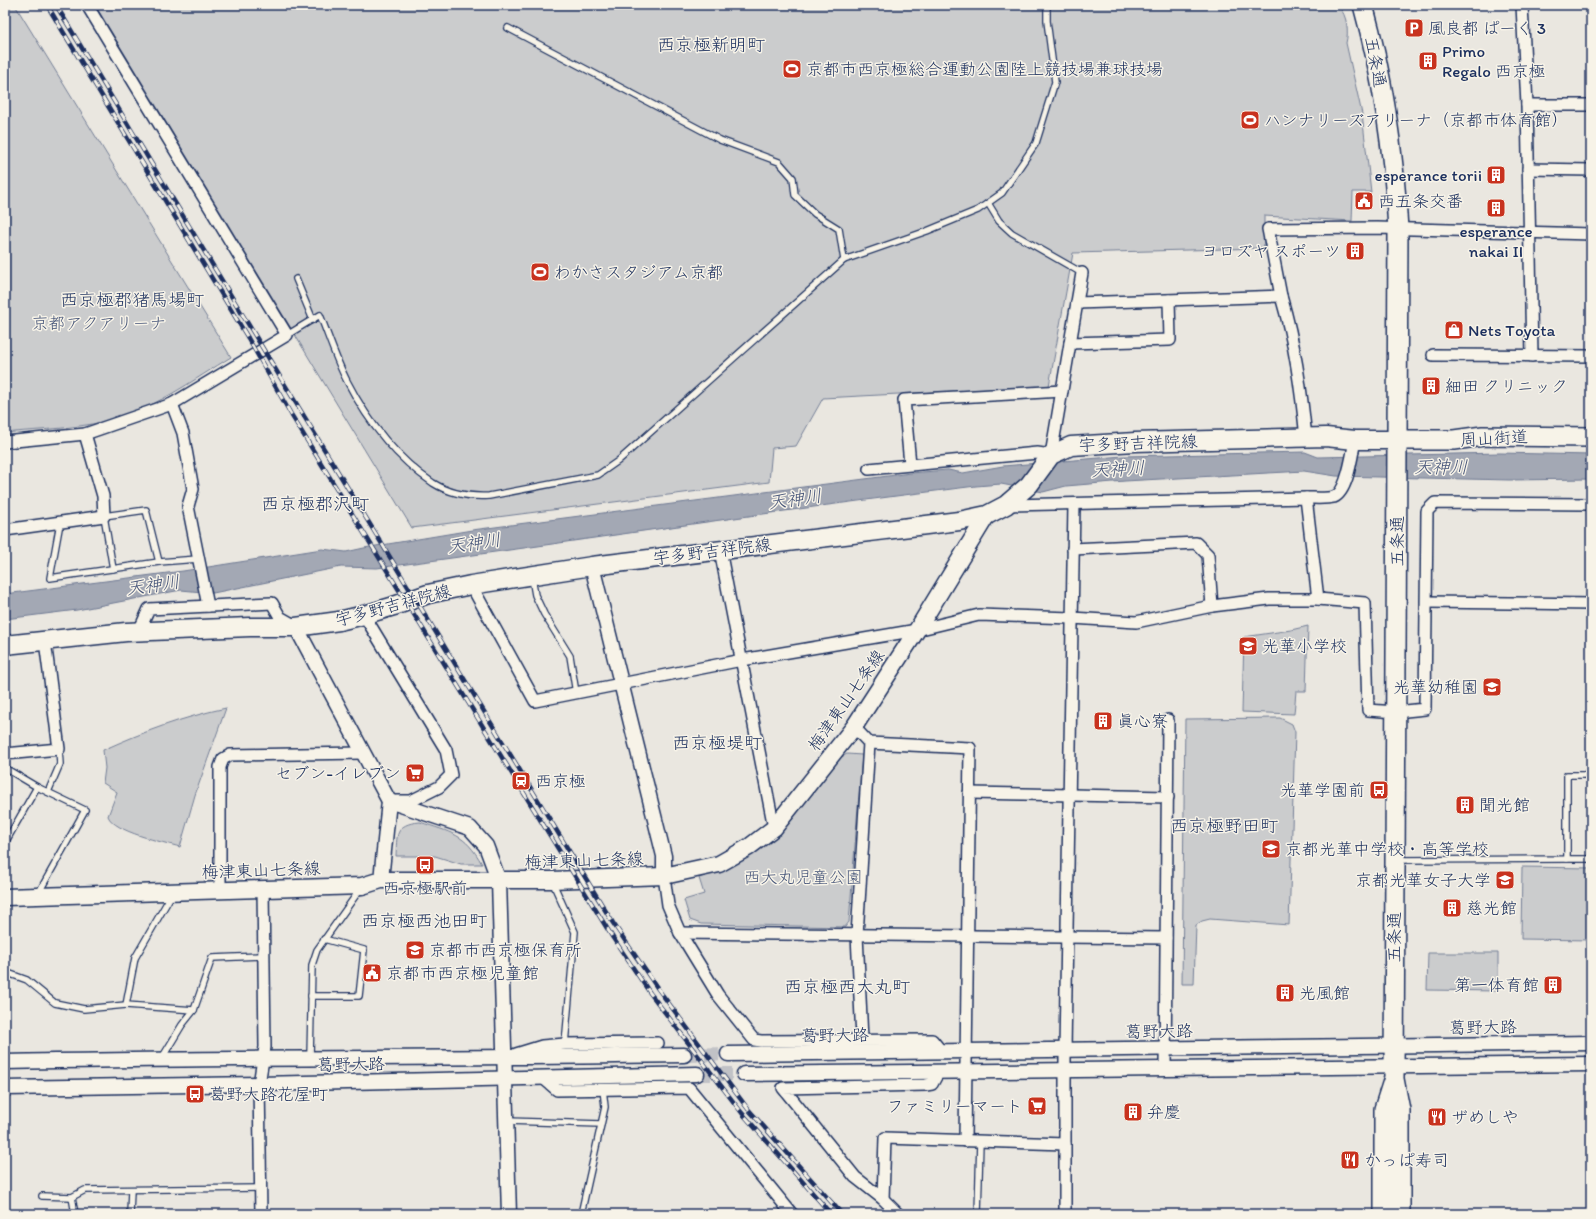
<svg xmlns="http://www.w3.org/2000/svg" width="1596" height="1219" font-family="Itim,'Klee One',sans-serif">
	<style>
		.green { fill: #cbcccd; stroke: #737e96 }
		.water { fill: #a3a8b4; stroke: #6d7892 }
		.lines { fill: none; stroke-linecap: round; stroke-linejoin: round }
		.tertiary-tunnel { stroke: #c1c2c6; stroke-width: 14; stroke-dasharray: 14 7; stroke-linecap: butt }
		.service-casing { stroke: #1b2f5e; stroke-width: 8 }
		.minor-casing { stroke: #1b2f5e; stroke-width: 14 }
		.tertiary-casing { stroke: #1b2f5e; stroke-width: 17 }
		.secondary-casing { stroke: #1b2f5e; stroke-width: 19 }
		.primary-casing { stroke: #1b2f5e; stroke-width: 21 }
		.trunk-casing { stroke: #1b2f5e; stroke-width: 22 }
		.service { stroke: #f7f3e8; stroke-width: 5.5 }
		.minor { stroke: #f7f3e8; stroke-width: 11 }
		.tertiary { stroke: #f7f3e8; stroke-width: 14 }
		.secondary { stroke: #f7f3e8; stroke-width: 16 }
		.primary { stroke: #f7f3e8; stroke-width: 18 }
		.trunk { stroke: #f7f3e8; stroke-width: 19 }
		.rail-casing { stroke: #1b2f5e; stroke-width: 4.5 }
		.rail { stroke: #f7f3e8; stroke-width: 3; stroke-dasharray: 9; stroke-linecap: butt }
		.labels { text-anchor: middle; stroke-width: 3; stroke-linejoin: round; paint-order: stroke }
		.poi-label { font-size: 17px; fill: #1b2f5e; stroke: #f7f3e8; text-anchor: start }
		.street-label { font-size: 17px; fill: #1b2f5e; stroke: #f7f3e8 }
		.park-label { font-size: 17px; fill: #47567a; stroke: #f7f3e8 }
		.neighbourhood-label { font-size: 18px; fill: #1b2f5e; stroke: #f7f3e8 }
		.water-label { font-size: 18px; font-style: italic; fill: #445378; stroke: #f7f3e8 }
	</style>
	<rect width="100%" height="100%" fill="#eae7e0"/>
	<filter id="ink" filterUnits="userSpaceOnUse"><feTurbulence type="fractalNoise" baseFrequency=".025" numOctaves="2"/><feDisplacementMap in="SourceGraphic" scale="8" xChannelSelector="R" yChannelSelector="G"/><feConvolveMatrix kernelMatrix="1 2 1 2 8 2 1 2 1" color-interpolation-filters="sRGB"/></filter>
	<g filter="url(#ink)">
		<g class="green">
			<path d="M5 5H15L231 357C195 379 158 406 118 418 81 429 42 429 5 433Z"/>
			<path d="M95 5H1331L1332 7H1339C1347 15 1349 32 1346 43L1362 114 1371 192H1353L1352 221 1264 216V248L1073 253 1049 386 823 398 796 446 772 448 769 482 412 528Z"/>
			<polygon points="1308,626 1306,691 1296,691 1294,714 1242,712 1244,637 1291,630"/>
			<path d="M226 708 195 795 180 847C163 842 114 832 108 816L117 792 103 783 105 768 103 750C143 732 183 717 226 708Z"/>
			<polygon points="1280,718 1292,724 1295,732 1289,925 1210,919 1202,921 1196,925 1194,984 1182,984 1185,719"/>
			<polygon points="847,754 862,755 849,922 845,927 701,924 690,920 684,900 704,894 699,878 732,865 775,837 790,822 834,761"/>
			<path d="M420 822C451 833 465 833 482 864H461L435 856H396C397 836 394 824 420 822Z"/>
			<polygon points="1522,867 1591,868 1591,940 1521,939"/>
			<polygon points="1428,953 1498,953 1498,991 1427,990"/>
		</g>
		<path class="water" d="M1305 452 1318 457 1500 453 1591 455V479L1509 480 1336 476 1304 471 1125 481 1066 486 1043 492 1001 484 976 486C776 510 577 542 377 568L341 567 213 593 181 590 77 610 5 619V594L183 571 322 549 346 552 364 548 472 530 911 473 948 470 963 473 1003 466 1123 456Z"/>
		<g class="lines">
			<g class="tertiary-tunnel">
				<polyline points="684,1055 728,1054"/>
				<polyline points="697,1074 744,1074"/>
			</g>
			<g class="service-casing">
				<g id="service">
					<polyline points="508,28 720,140 779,162 793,178 795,195 815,214 839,229 844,260"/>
					<polyline points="988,203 999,221 1012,233 1082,273"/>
					<polyline points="296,279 313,320"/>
					<path d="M287 335 320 315C329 337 336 360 347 381 367 420 396 458 433 483 449 493 470 497 489 496L598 475 618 461 844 260 927 231 978 210 1002 193 1036 143 1055 82 1047 21V5"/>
					<polyline points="60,523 50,578 159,562 198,559"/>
					<polyline points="113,569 104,516 146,510 159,562"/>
					<polyline points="532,578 535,595 544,614 570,656 576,693"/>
					<polyline points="5,768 37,787 85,810 38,894"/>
					<polyline points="48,792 60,764 59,749"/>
					<polyline points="5,843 37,787"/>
					<polyline points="1567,859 1591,859"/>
					<polyline points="1398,860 1567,859 1567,775 1591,775"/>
					<polyline points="552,881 575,932 565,1044"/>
					<polyline points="5,972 27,980 55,1003 84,1009 126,1005"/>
					<polyline points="311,996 359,996 364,950 324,939"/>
					<polyline points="194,1010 212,958 264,956"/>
					<polyline points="162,1058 182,1025 194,1010 126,1005 135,958 172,894"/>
					<polyline points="310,1058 312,965 317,950 361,888"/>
					<polyline points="507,1121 601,1124"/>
					<polyline points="42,1196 72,1197 85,1190 261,1188"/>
					<polyline points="72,1197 75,1214"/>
					<polyline points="130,1214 131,1190"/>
					<polyline points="581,1214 605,1107 603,1089"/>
					<polyline points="978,1214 980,1141"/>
				</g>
			</g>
			<g class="minor-casing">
				<g id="minor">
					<polyline points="1522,5 1527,105 1532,356"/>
					<polyline points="1527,105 1591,105"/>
					<polyline points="1528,169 1591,170"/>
					<path d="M1281 296C1295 344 1301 388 1306 438"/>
					<polyline points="1077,303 1281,296 1268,229 1377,228 1591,234"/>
					<polyline points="1070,343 1170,340 1169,300"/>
					<polyline points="1433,355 1591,356"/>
					<polyline points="172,404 183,433 193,489 188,506 208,606"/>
					<polyline points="5,442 85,434 172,404 287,335 87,5"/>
					<polyline points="910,464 904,400 1062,391"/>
					<polyline points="869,469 1037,453 1051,455 1082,273"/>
					<path d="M1306 498C1315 498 1326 499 1334 497 1348 491 1352 454 1355 440"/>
					<polyline points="1006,505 1306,498 1318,599"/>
					<polyline points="5,530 104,516 103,496 85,434"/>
					<polyline points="1073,549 1196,543 1208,555 1212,606"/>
					<polyline points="720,550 774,828"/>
					<polyline points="471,585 535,701 742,660 917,630 979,615 1072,618 1136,622 1212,606 1269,599 1318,599 1365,603 1368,710 1396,712 1425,709 1427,511 1435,503 1591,504"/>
					<polyline points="1427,602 1591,604"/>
					<polyline points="364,615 446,750 451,775 439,787 411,801 397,801"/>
					<polyline points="139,631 149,609 272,603 280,617 294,625"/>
					<polyline points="854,727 869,743 970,748 965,1141"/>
					<polyline points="5,754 59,749 45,641"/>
					<polyline points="969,793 1168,797"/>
					<polyline points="664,876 668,905 680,933 718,995 754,1040 761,1041 932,1040 941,1051"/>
					<polyline points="220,889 220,767 223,759 230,755 364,753"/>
					<polyline points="680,933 1166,938"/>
					<polyline points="862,1039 857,935 869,743"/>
					<polyline points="516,1054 542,1046 565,1044 658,1043"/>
					<polyline points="1165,1070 1168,720"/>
					<polyline points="543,1078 557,1090 689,1088 792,1214"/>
					<polyline points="883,1199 885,1138 1065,1144"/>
					<polyline points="261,1214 259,1084 265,1047 263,888"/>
					<polyline points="898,1214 883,1199 855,1177 783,1088 926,1085 932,1084 938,1073"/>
					<polyline points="1065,1214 1065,1050 1074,504"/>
				</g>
			</g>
			<g class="tertiary-casing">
				<g id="tertiary">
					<polyline points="592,566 664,856 664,876"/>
					<polyline points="296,627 389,801 381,880"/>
					<polyline points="389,801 470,828 486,846 499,881 509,1214"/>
					<polyline points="728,1054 1591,1043"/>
					<path d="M5 1062C231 1057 458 1059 684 1055"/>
					<polyline points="744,1074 1591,1064"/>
					<polyline points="5,1088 259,1084 697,1074"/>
				</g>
			</g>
			<g class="secondary-casing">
				<polyline id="secondary" points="5,897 362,886 381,880 551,880 664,876 719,864 749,847 774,828 854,727 917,630 987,515"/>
			</g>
			<g class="primary-casing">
				<polyline id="primary" points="5,645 126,632 250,627 296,627 339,621 364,615 394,606 428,594 471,585 592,566 959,521 987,515 1006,505 1029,485 1051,455 1071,446 1135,442 1326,437 1355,440 1397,440"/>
			</g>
			<g class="trunk-casing">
				<g id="trunk">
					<path d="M1363 5C1383 77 1394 155 1398 229L1394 1079 1400 1110V1214"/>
					<polyline points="1397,440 1454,440 1483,436 1591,437"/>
					<polyline points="1384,1214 1384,1109 1393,1081"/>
				</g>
			</g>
			<use href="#service" class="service"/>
			<use href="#minor" class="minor"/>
			<use href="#tertiary" class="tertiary"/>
			<use href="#secondary" class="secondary"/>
			<use href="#primary" class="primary"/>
			<use href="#trunk" class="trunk"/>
			<g class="rail-casing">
				<g id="rail">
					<polyline points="47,5 248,338 292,416 613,938 650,993 742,1113 831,1214"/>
					<polyline points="56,5 271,362 613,923 658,989 748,1109 842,1214"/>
				</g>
			</g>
			<use href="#rail" class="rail"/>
		</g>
	</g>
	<defs>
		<g id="parking-square" transform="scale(1)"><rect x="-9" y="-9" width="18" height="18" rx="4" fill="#c8321e" stroke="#f7f3e8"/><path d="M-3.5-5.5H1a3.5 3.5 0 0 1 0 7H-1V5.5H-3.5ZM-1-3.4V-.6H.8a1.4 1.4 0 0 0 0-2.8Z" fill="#fff"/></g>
		<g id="building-square" transform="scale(1)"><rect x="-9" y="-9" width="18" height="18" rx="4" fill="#c8321e" stroke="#f7f3e8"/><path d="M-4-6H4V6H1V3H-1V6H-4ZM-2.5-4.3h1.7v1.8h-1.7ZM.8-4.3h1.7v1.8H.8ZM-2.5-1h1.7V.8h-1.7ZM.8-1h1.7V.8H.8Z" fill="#fff"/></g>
		<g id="stadium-square" transform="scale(1)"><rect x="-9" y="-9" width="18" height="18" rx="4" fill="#c8321e" stroke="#f7f3e8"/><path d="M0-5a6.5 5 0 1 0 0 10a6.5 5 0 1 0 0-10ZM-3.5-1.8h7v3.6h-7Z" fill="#fff"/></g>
		<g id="civic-square" transform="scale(1)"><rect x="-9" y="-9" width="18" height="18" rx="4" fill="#c8321e" stroke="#f7f3e8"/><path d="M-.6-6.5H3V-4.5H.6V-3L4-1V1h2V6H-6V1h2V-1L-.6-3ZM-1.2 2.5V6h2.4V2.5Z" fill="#fff"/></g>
		<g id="shop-square" transform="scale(1)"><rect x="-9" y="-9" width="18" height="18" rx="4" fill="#c8321e" stroke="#f7f3e8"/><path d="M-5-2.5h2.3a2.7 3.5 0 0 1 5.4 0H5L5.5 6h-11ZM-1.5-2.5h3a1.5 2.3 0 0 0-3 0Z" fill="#fff"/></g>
		<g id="school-square" transform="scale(1)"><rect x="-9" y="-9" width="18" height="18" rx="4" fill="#c8321e" stroke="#f7f3e8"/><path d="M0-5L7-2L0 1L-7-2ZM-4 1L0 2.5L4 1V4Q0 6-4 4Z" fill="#fff"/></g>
		<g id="supermarket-square" transform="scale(1)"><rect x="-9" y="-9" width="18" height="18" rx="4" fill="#c8321e" stroke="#f7f3e8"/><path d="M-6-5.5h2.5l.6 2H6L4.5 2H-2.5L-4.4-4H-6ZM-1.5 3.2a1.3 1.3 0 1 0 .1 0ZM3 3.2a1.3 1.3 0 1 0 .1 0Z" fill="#fff"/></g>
		<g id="station-square" transform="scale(1)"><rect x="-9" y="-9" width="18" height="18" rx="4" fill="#c8321e" stroke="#f7f3e8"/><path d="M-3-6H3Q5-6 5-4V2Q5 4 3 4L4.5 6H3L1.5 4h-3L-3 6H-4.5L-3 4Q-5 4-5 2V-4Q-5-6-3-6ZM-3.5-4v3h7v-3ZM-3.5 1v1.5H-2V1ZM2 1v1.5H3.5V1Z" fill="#fff"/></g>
		<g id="bus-square" transform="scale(1)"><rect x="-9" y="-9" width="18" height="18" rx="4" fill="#c8321e" stroke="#f7f3e8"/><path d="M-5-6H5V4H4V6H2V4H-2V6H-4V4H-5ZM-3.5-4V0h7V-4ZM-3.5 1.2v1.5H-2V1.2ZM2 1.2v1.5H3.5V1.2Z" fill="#fff"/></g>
		<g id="university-square" transform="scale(1)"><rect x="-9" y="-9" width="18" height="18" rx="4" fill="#c8321e" stroke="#f7f3e8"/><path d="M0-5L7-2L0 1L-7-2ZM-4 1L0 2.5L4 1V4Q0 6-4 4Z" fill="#fff"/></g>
		<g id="restaurant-square" transform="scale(1)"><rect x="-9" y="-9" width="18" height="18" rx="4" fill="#c8321e" stroke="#f7f3e8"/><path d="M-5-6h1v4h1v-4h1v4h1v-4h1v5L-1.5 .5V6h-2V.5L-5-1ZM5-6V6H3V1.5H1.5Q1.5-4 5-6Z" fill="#fff"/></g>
	</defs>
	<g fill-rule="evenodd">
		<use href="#parking-square" x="1414" y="28"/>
		<use href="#building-square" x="1428" y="61"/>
		<use href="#stadium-square" x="792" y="69"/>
		<use href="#stadium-square" x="1250" y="120"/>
		<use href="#building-square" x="1496" y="175"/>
		<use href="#civic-square" x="1364" y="201"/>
		<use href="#building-square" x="1496" y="208"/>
		<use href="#building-square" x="1355" y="251"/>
		<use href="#stadium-square" x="540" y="272"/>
		<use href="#shop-square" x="1454" y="330"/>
		<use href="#building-square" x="1431" y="386"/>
		<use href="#school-square" x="1248" y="646"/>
		<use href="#school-square" x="1492" y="687"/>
		<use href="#building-square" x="1103" y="721"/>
		<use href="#supermarket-square" x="415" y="773"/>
		<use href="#station-square" x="521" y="781"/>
		<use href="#bus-square" x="1379" y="790"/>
		<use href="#building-square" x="1465" y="805"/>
		<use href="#school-square" x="1271" y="849"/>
		<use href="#bus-square" x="425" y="865"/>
		<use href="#university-square" x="1505" y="880"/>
		<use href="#building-square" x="1452" y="908"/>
		<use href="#school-square" x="415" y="950"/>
		<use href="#civic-square" x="372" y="973"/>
		<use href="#building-square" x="1553" y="985"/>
		<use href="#building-square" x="1285" y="993"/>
		<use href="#bus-square" x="195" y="1094"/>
		<use href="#supermarket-square" x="1037" y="1106"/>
		<use href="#building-square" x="1133" y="1112"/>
		<use href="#restaurant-square" x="1437" y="1117"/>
		<use href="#restaurant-square" x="1350" y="1160"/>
	</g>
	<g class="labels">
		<g class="poi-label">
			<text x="1428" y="34">風良都 ぱーく 3</text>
			<text x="1442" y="57">Primo<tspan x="1442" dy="20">Regalo 西京極</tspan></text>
			<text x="806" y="75">京都市西京極総合運動公園陸上競技場兼球技場</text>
			<text x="1264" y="126">ハンナリーズアリーナ（京都市体育館）</text>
			<text x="1482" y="181" text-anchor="end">esperance torii</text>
			<text x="1378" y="207">西五条交番</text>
			<text x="1496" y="237" text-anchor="middle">esperance<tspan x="1496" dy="20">nakai II</tspan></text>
			<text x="1341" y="257" text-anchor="end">ヨロズヤ スポーツ</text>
			<text x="554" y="278">わかさスタジアム京都</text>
			<text x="1468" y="336">Nets Toyota</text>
			<text x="1445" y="392">細田 クリニック</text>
			<text x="1262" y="652">光華小学校</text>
			<text x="1478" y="693" text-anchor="end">光華幼稚園</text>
			<text x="1117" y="727">眞心寮</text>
			<text x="401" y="779" text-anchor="end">セブン-イレブン</text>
			<text x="535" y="787">西京極</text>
			<text x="1365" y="796" text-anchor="end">光華学園前</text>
			<text x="1479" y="811">聞光館</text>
			<text x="1285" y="855">京都光華中学校・高等学校</text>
			<text x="1491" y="886" text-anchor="end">京都光華女子大学</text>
			<text x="425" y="894" text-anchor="middle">西京極駅前</text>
			<text x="1466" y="914">慈光館</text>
			<text x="429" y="956">京都市西京極保育所</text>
			<text x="386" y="979">京都市西京極児童館</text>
			<text x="1539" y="991" text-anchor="end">第一体育館</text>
			<text x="1299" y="999">光風館</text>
			<text x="209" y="1100">葛野大路花屋町</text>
			<text x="1023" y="1112" text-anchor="end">ファミリーマート</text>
			<text x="1147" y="1118">弁慶</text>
			<text x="1451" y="1123">ザめしや</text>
			<text x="1364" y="1166">かっぱ寿司</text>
		</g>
		<g class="street-label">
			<text transform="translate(1376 62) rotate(79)" y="6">五条通</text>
			<text transform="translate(1494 438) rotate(-3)" y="6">周山街道</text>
			<text transform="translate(1138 443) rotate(-2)" y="6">宇多野吉祥院線</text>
			<text transform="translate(1397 541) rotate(-90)" y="6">五条通</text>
			<text transform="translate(712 551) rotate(-7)" y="6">宇多野吉祥院線</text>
			<text transform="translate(393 605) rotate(-15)" y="6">宇多野吉祥院線</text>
			<text transform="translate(846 700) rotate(-55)" y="6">梅津東山七条線</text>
			<text transform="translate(584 860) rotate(-2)" y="6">梅津東山七条線</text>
			<text transform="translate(261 870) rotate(-2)" y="6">梅津東山七条線</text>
			<text transform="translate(1394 937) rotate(-90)" y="6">五条通</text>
			<text transform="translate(1483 1027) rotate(-1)" y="6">葛野大路</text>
			<text transform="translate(1159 1031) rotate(-1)" y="6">葛野大路</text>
			<text transform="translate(835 1035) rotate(-1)" y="6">葛野大路</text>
			<text transform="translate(351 1064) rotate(-1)" y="6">葛野大路</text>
		</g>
		<g class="park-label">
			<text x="99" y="329">京都アクアリーナ</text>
			<text x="803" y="883">西大丸児童公園</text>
		</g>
		<g class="neighbourhood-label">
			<text x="711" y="51">西京極新明町</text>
			<text x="132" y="306">西京極郡猪馬場町</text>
			<text x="315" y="510">西京極郡沢町</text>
			<text x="717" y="749">西京極堤町</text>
			<text x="1224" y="832">西京極野田町</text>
			<text x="424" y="927">西京極西池田町</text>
			<text x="847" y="993">西京極西大丸町</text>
		</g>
		<g class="water-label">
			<text x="1441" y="473">天神川</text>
			<text transform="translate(1118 469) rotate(-3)" y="6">天神川</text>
			<text transform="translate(795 499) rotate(-8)" y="6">天神川</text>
			<text transform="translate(474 543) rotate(-8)" y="6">天神川</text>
			<text transform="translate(153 585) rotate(-8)" y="6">天神川</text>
		</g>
	</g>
	<rect width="1596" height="1219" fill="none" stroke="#f7f3e8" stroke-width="20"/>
	<rect x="10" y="10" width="1576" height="1199" fill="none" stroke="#1b2f5e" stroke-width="1.5" filter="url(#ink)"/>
</svg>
